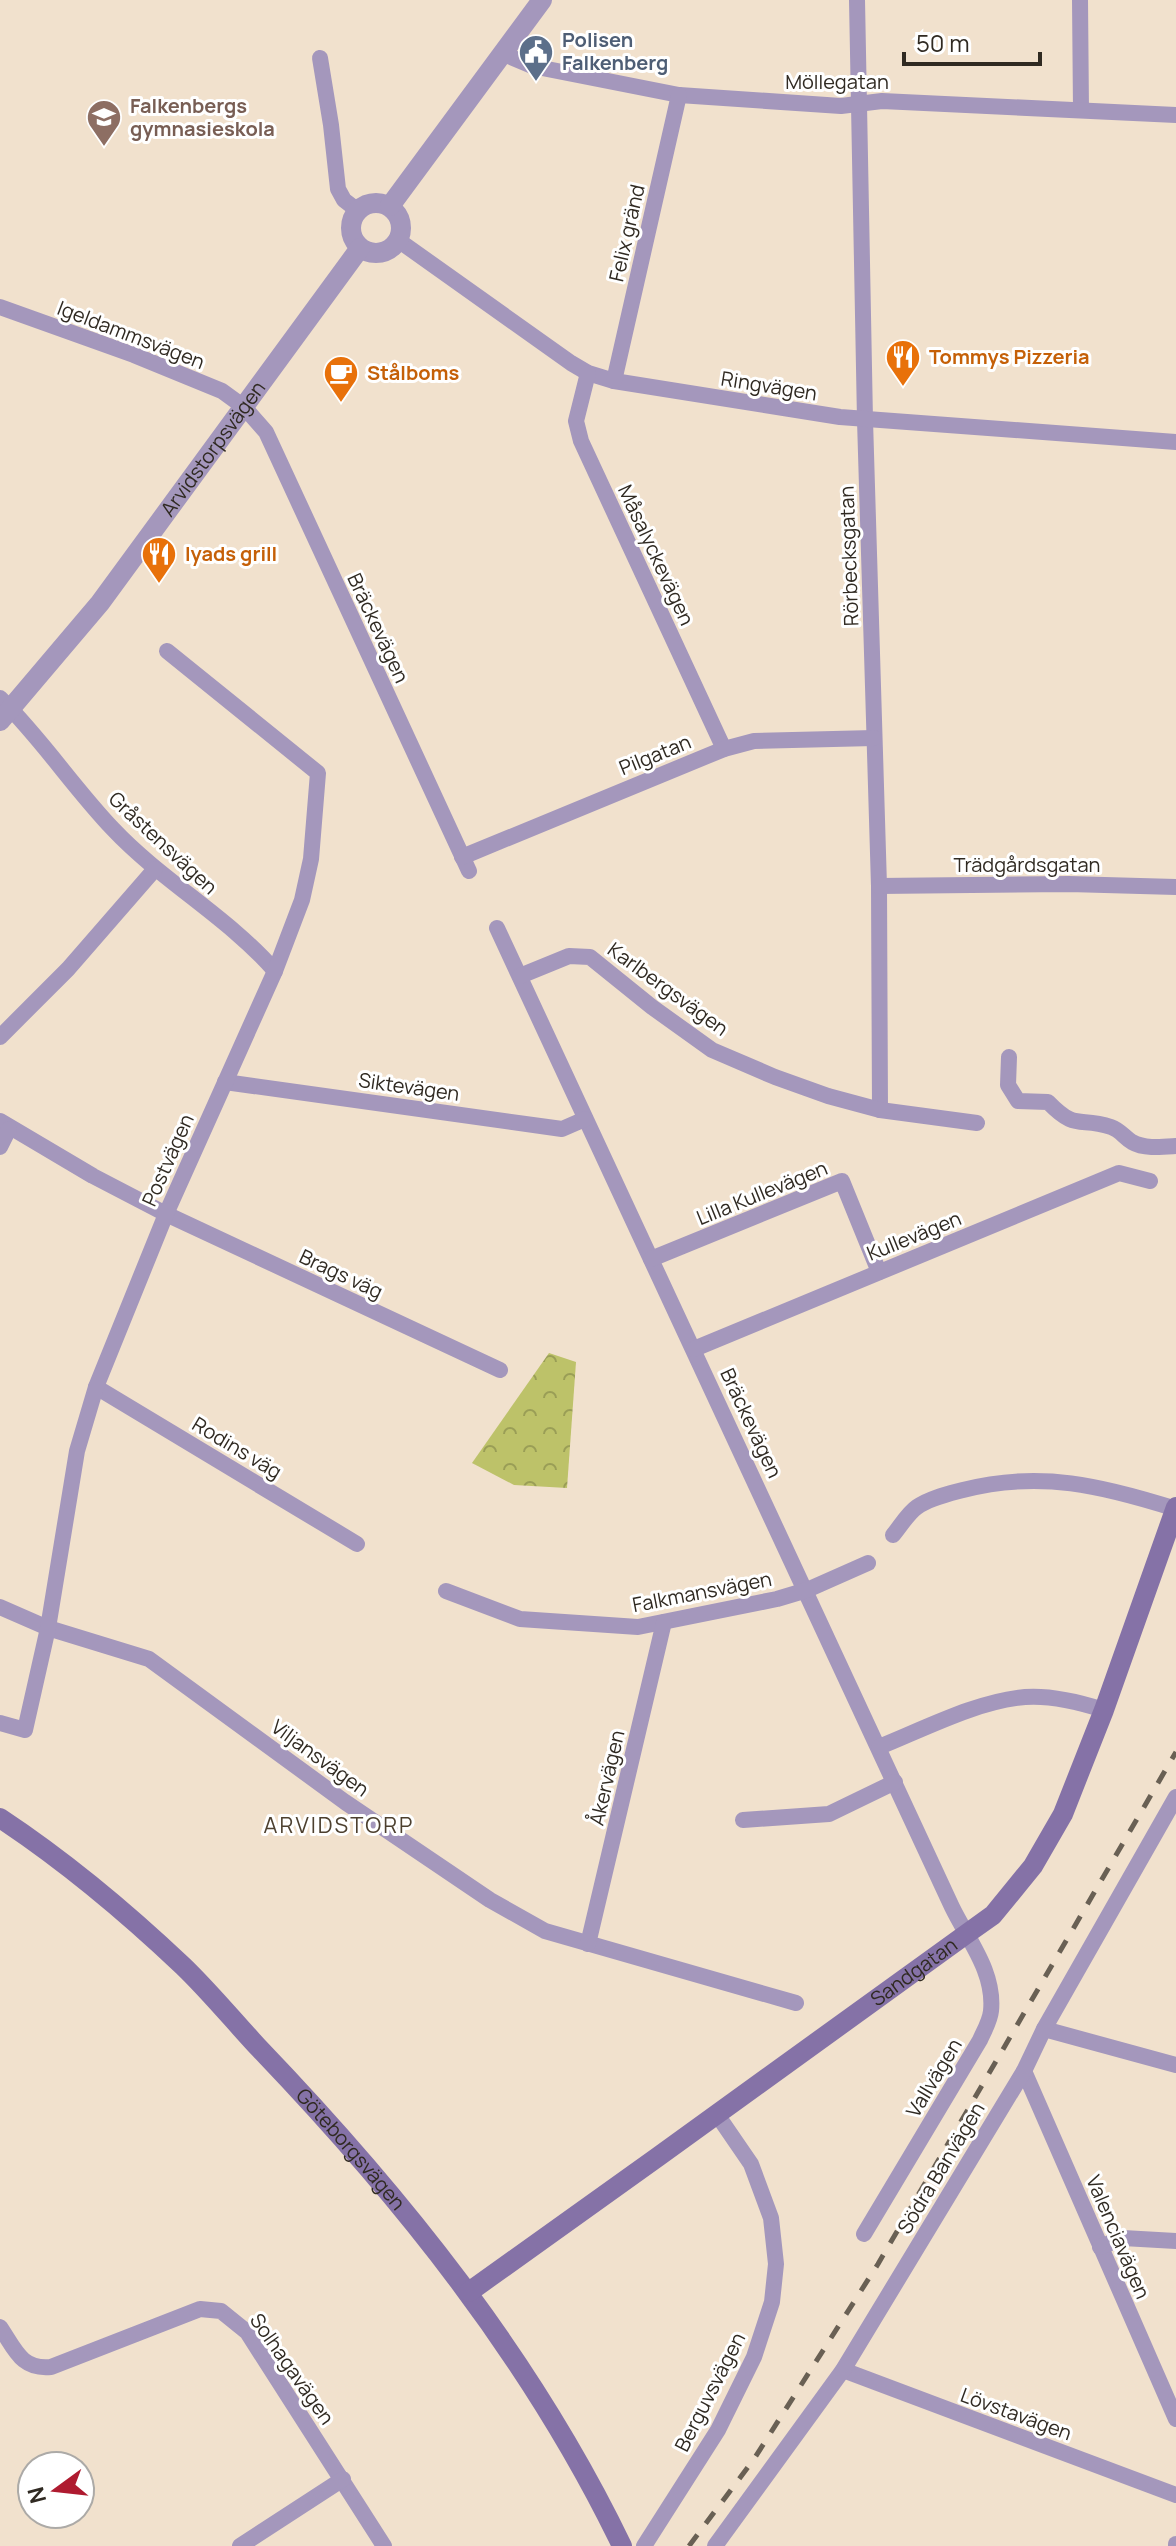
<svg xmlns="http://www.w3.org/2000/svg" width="1176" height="2546" font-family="Manrope,sans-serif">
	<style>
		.park { fill: url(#park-crowns) }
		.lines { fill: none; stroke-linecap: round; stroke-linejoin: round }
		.minor { stroke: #a497bc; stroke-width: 16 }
		.tertiary { stroke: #a497bc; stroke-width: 20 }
		.secondary { stroke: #8572a7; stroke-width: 20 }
		.rail { stroke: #696054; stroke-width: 5; stroke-dasharray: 14 14; stroke-linecap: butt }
		.labels { text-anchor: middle; stroke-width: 6; stroke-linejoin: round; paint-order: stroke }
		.service-label { font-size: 20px; font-weight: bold; fill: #4e5e75; stroke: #fff; text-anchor: start }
		.street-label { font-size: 20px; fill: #302a22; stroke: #fff }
		.education-label { font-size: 20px; font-weight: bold; fill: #785e54; stroke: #fff; text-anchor: start }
		.food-label { font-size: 20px; font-weight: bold; fill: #c56008; stroke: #fff; text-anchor: start }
		.neighbourhood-label { font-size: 22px; letter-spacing: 2px; fill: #4d402f; stroke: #fff }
	</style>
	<defs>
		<pattern id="park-crowns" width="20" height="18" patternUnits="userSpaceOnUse" patternTransform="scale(2)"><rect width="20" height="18" fill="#bdc269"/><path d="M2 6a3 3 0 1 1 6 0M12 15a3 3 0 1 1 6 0" fill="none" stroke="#9a9e56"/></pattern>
	</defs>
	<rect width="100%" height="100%" fill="#f1e1cd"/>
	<polygon class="park" points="549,1353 576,1362 567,1488 514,1485 472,1463"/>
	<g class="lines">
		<g class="minor">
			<polyline points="857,0 865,420 879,886 880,1110"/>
			<polyline points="1080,0 1081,110"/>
			<polyline points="504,54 532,66 679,95 841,106 882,101 1176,115"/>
			<polyline points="320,58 331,125 338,189 344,200 357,210"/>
			<polyline points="398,240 571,363 588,373 614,381 840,417 1176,442"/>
			<polyline points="0,307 134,355 222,391 244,407 266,432 469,871"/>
			<polyline points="588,373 576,421 581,441 724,749"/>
			<polyline points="614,381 679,95"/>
			<path d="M0 698C41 738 73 787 113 829 162 881 228 917 275 971"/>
			<polyline points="462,857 724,749 754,741 874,738"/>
			<polyline points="879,886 1069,884 1176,887"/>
			<path d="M497 928 952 1907C968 1940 995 1972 991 2011 990 2021 984 2031 980 2040L864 2234"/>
			<polyline points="520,976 569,956 590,957 652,1007 712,1050 775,1077 828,1096 880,1110 977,1123"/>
			<polyline points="0,1037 68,969 155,869"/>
			<path d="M1009 1057 1008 1085 1018 1101 1048 1102C1077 1132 1079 1116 1111 1127 1120 1130 1124 1137 1132 1142 1144 1149 1162 1147 1176 1146"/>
			<polyline points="225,1082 562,1129 585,1119"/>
			<polyline points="0,1121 93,1176 166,1214 500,1370"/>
			<polyline points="0,1147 9,1129"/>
			<polyline points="651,1259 842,1181 879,1272"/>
			<polyline points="694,1349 1119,1173 1150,1181"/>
			<polyline points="96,1387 357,1544"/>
			<path d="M893 1535C900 1527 908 1513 917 1507 930 1498 948 1494 963 1490 1040 1470 1103 1486 1176 1509"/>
			<polyline points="446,1591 520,1619 638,1627 777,1599 807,1590 868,1563"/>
			<polyline points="0,1607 48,1628 149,1659 345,1802 490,1900 545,1931 796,2003"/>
			<polyline points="0,1723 25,1730 48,1628 77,1451 96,1387 166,1214 275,971 302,900 311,859 318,773 167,651"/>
			<path d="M879 1747C924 1729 977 1701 1025 1697 1052 1695 1079 1702 1104 1710"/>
			<polyline points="743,1820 829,1814 895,1782"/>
			<polyline points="588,1944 664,1622"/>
			<polyline points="1044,2029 1176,2065"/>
			<polyline points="1024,2071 1176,2419"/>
			<polyline points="1100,2247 1123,2238 1176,2241"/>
			<path d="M0 2327C15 2349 21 2370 51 2367L200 2309 221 2311 247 2332 384 2546"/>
			<polyline points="843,2370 1176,2495"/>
			<polyline points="240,2546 343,2479"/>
			<polyline points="644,2546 718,2430 754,2357 772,2302 776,2264 771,2218 751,2164 716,2113"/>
			<polyline points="715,2546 843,2370 1024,2071 1044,2029 1176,1797"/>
			<polyline points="1176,2546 1176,2544"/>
		</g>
		<g class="tertiary">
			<circle cx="376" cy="228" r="25"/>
			<polyline points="390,206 542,0"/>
			<path id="s1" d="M0 721 100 603 360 248"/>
		</g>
		<g class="secondary">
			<path id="s2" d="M0 1818C65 1861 126 1912 183 1966 209 1991 232 2019 257 2046 400 2195 532 2359 622 2546"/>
			<path id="s3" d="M469 2292C635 2174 800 2054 965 1935L993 1915 1033 1866 1063 1814 1104 1710 1176 1507"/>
		</g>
		<polyline class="rail" points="689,2546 754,2459 878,2264 1176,1752"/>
	</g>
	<defs>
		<g id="civic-pin" transform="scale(1.8)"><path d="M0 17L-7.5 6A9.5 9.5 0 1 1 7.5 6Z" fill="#5c6f8a" stroke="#fff"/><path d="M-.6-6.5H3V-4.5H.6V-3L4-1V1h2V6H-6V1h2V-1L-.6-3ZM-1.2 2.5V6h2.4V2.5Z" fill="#fff"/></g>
		<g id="school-pin" transform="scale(1.8)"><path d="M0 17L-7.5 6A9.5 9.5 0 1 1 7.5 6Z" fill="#8d6e63" stroke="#fff"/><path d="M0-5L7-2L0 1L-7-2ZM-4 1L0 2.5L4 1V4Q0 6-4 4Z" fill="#fff"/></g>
		<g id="restaurant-pin" transform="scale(1.8)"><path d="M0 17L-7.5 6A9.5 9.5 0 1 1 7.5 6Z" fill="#e8710a" stroke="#fff"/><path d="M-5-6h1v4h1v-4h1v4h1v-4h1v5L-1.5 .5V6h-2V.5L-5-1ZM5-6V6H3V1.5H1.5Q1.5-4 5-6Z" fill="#fff"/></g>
		<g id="cafe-pin" transform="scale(1.8)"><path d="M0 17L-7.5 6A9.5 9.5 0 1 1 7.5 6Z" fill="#e8710a" stroke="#fff"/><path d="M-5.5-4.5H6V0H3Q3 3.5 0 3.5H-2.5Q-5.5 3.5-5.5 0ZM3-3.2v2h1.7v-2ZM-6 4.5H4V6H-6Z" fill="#fff"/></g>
	</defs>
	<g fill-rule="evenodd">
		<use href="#civic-pin" x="536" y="52"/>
		<use href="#school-pin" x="104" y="117"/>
		<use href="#restaurant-pin" x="903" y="357"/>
		<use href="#cafe-pin" x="341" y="373"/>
		<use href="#restaurant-pin" x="159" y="554"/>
	</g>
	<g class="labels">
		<g class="service-label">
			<text x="562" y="47">Polisen<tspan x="562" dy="23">Falkenberg</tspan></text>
		</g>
		<g class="street-label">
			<text x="837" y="89">Möllegatan</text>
			<text transform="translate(627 233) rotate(-77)" y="7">Felix gränd</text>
			<text transform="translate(131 335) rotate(21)" y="7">Igeldammsvägen</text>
			<text transform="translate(769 386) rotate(9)" y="7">Ringvägen</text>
			<text dy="7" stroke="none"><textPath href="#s1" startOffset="346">Arvidstorpsvägen</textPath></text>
			<text transform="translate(656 555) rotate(65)" y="7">Måsalyckevägen</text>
			<text transform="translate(849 556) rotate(-92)" y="7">Rörbecksgatan</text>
			<text transform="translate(378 628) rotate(65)" y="7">Bräckevägen</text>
			<text transform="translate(655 755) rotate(-22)" y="7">Pilgatan</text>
			<text transform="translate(163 843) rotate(43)" y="7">Gråstensvägen</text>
			<text x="1027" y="872">Trädgårdsgatan</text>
			<text transform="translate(668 989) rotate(36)" y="7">Karlbergsvägen</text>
			<text transform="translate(409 1087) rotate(8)" y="7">Siktevägen</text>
			<text transform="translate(168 1160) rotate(-66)" y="7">Postvägen</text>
			<text transform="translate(762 1193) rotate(-22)" y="7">Lilla Kullevägen</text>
			<text transform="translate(914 1236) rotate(-22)" y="7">Kullevägen</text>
			<text transform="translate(341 1274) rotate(25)" y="7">Brags väg</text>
			<text transform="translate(751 1423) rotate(65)" y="7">Bräckevägen</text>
			<text transform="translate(237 1448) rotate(31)" y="7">Rodins väg</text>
			<text transform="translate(702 1592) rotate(-11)" y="7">Falkmansvägen</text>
			<text transform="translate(320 1758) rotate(36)" y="7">Viljansvägen</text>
			<text transform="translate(607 1778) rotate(-77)" y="7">Åkervägen</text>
			<text dy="7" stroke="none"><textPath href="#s3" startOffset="548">Sandgatan</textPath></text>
			<text transform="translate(934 2078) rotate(-59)" y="7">Vallvägen</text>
			<text dy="7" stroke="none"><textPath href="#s2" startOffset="484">Göteborgsvägen</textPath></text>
			<text transform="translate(941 2168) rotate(-59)" y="7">Södra Banvägen</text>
			<text transform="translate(1118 2237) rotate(67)" y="7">Valenciavägen</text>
			<text transform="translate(292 2369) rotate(55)" y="7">Solhagavägen</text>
			<text transform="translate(710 2392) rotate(-63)" y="7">Berguvsvägen</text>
			<text transform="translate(1016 2414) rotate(20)" y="7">Lövstavägen</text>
		</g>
		<g class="education-label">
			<text x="130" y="113">Falkenbergs<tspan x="130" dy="23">gymnasieskola</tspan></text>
		</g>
		<g class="food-label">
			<text x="929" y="364">Tommys Pizzeria</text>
			<text x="367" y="380">Stålboms</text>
			<text x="185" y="561">Iyads grill</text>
		</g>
		<g class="neighbourhood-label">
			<text x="339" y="1833">ARVIDSTORP</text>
		</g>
	</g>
	<g transform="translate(56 2490) rotate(255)"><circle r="38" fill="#ffffff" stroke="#acaaa7" stroke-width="2"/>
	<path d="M0-6L14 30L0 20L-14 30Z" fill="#af1b30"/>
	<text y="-12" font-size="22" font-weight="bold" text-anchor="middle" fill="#302a22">N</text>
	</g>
	<path d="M904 52v12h136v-12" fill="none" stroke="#302a22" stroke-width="4"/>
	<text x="916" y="52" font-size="24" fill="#302a22" stroke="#ffffff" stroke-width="6" paint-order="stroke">50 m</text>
</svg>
